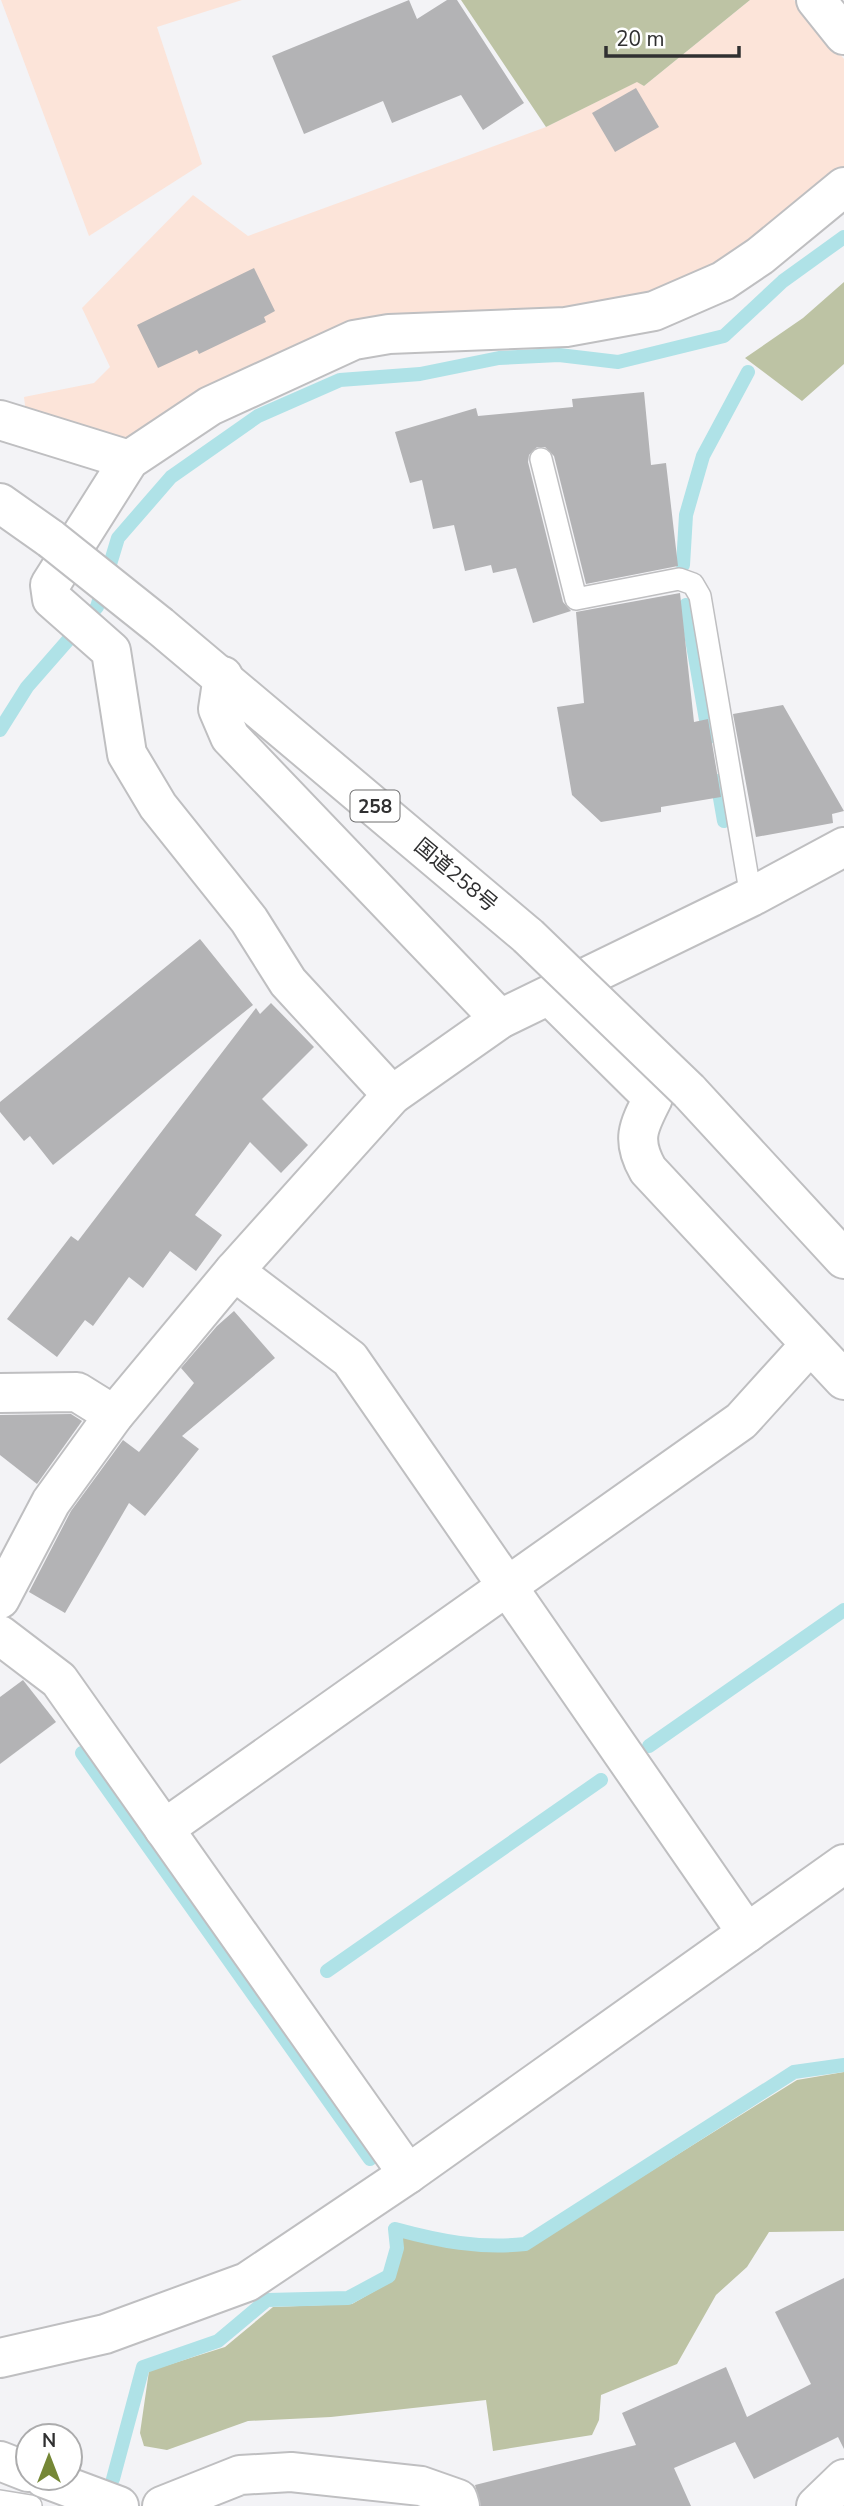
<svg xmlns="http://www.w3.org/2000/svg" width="844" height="2506" font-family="'Nunito Sans','Noto Sans JP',sans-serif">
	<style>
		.industrial { fill: #fce4d9 }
		.green { fill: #bdc3a4 }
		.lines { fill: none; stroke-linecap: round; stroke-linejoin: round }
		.stream { stroke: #afe2e7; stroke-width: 14 }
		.building { fill: #b3b3b5 }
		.lane-casing { stroke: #bfbfc1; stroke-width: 24 }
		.street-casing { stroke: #bfbfc1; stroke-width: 42 }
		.highway-casing { stroke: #bfbfc1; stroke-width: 42 }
		.lane { stroke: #fff; stroke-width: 21 }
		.street { stroke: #fff; stroke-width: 38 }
		.highway { stroke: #fff; stroke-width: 38 }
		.highway-bridge-casing { stroke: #bfbfc1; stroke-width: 42; stroke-linecap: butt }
		.highway-bridge { stroke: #fff; stroke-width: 38 }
		.labels { text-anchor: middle; stroke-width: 5; stroke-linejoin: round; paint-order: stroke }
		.shield { fill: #fff; stroke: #6e6e6f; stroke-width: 2 }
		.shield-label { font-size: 19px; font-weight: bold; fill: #303031 }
		.street-label { font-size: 21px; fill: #303031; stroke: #fff }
	</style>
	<rect width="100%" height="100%" fill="#f3f3f6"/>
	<g class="industrial">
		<polygon points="1,0 242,0 157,27 202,164 89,236"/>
		<polygon points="750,0 794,0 844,59 844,174 719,272 573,316 390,322 147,434 113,445 26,414 24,397 94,383 110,367 82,308 193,195 248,236 546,127 638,81 644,86"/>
	</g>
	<g class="green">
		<polygon points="461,0 750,0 644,86 637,82 546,127"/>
		<polygon points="844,282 844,364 802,401 745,358 803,318"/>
		<path d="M844 2072V2231L769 2232 747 2267 716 2295 677 2364 601 2395 599 2420 592 2435 493 2451 486 2400 331 2417 248 2421 167 2450 144 2446 140 2433 149 2371 225 2347 273 2307 352 2304 394 2280 403 2236C445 2249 485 2254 528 2248L797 2080Z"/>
	</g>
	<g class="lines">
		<g class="stream">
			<polyline points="683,565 686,515 703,456 748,372"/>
			<polyline points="686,605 709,737"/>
			<polyline points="0,730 27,687 97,607 118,538 171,477 258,416 340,380 420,374 499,358 559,355 618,362 724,336 783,281 844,237"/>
			<polyline points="717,781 724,821"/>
			<polyline points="649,1746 844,1610"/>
			<polyline points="82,1753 370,2159"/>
			<polyline points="327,1971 601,1780"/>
			<path d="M113 2479 143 2367 218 2341 267 2300 348 2298 389 2276 397 2248 395 2229C439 2241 480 2249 525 2244L794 2072 844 2065"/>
		</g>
	</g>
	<g class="building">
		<polygon points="409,0 417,19 447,0 457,0 524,103 483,130 461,95 392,123 383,101 304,134 272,56"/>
		<polygon points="636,88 659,127 615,152 592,113"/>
		<polygon points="254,268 275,311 264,317 266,322 199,354 197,350 158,368 137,325"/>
		<polygon points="644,392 651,465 666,463 678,566 586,584 554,456 545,447 537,447 529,455 528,462 563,602 571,611 533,623 516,568 493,573 491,565 465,571 454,525 433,529 422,480 410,483 395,432 476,408 478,416 573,407 572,399"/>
		<polygon points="680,593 694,722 708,719 721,797 661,807 661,812 601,822 572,795 557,707 584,703 576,612"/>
		<polygon points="783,705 844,811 832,814 833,823 756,837 733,714"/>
		<polygon points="200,939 253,1005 53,1165 30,1136 24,1141 0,1112 0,1102"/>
		<polygon points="271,1003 314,1047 262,1099 308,1145 281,1173 250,1142 195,1215 222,1235 196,1271 170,1251 143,1288 129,1277 93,1326 85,1320 57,1357 7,1319 71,1236 78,1241 256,1008 260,1014"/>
		<polygon points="234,1311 275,1358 182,1436 199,1449 145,1516 129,1503 65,1613 29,1592 71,1511 123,1440 139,1452 194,1383 181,1368 217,1326"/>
		<polygon points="71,1414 82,1421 37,1484 0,1455 0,1415"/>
		<polygon points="23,1680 56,1722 0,1764 0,1697"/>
		<polygon points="844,2278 844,2449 838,2437 754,2479 735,2442 674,2468 691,2506 481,2506 475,2485 636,2445 622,2413 726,2367 747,2417 811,2384 775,2312"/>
	</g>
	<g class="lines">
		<g class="lane-casing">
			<g id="lane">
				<polyline points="541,459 576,599 679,579 693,584 700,596 751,897"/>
				<polyline points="0,2501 31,2506"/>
			</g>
		</g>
		<g class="street-casing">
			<g id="street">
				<polyline points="816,0 844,35"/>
				<polyline points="0,420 129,460"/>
				<polyline points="223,676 218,709 230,737 500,1019"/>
				<path d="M550 996 653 1098C638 1127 631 1140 648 1170L844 1380"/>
				<polyline points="392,1095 288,982 249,920 158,806 127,754 111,651 52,599 50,585 129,460 210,406 354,340 389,334 566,327 654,311 723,281 760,256 844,187"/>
				<polyline points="234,1271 350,1359 747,1933"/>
				<polyline points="0,1393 77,1392 114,1415"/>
				<polyline points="0,1599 51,1502 114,1415 234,1271 392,1095 500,1019 751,897 844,847"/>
				<polyline points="0,1635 59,1680 408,2174 844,1864"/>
				<polyline points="164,1829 741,1421 809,1346"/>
				<polyline points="0,2358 105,2334 247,2282 408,2174"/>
				<polyline points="0,2461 28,2472"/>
				<polyline points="44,2478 119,2506"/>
				<polyline points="162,2506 240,2475 291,2472 421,2486 458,2499 460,2506"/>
				<polyline points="816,2506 844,2479"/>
			</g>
		</g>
		<g class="highway-casing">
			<g id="highway">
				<polyline points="0,503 51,539"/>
				<polyline points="160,626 528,936"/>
				<polyline points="689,1091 844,1259"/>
			</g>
		</g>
		<use href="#lane" class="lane"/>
		<use href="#street" class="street"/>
		<use href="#highway" class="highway"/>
		<g class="highway-bridge-casing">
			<g id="highway-bridge">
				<polyline points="51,539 160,626"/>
				<polyline points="528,936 689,1091"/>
			</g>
		</g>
		<use href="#highway-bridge" class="highway-bridge"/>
	</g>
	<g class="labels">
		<rect class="shield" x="350.5" y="790.5" width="49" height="31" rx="5"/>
		<g class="shield-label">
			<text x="375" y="813">258</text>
		</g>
		<g class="street-label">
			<text transform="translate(456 875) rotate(40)" y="7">国道258号</text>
		</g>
	</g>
	<g transform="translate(49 2457)"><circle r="33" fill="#ffffff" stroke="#acacad" stroke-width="2"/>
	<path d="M0-5L12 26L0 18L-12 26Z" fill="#758736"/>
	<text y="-10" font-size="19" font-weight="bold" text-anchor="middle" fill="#303031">N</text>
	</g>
	<path d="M606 46v10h133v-10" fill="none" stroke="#303031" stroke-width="3.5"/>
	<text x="616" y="46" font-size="21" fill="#303031" stroke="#ffffff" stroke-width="5" paint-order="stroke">20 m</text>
</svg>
